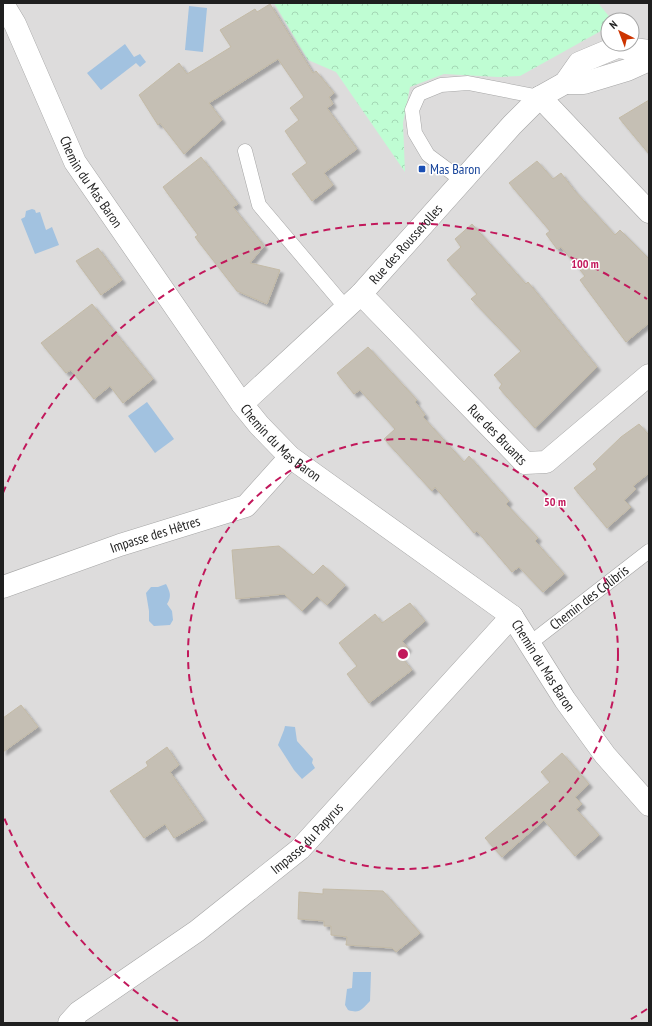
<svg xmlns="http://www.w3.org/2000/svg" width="652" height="1026" font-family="'PT Sans Narrow',sans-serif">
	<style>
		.residential { fill: #dddcdc; fill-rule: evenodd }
		.park { fill: url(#park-crowns) }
		.water { fill: #a2c2e0 }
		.building { fill: #c5bfb4; stroke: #c3baa6; filter: url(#shadow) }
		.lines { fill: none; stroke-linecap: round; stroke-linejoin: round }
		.lane-casing { stroke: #a6a6a6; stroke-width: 15 }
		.street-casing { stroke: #a6a6a6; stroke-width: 23 }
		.lane { stroke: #fff; stroke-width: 14 }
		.street { stroke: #fff; stroke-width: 22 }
		.ring { fill: none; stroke: #c2185b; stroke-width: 2; stroke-dasharray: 7 5 }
		.transit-dot { fill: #1a4fb4; stroke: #fff; stroke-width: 1.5 }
		.labels { text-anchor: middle; stroke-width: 3; stroke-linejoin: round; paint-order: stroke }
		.transit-label { font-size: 14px; fill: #164399; stroke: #fff; text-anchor: start }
		.street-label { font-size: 14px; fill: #1f1f1f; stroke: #fff }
		.centre { fill: #c2185b; stroke: #fff; stroke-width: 2 }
		.ring-label { font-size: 12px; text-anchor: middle; font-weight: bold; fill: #c2185b; stroke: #fff; stroke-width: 3; stroke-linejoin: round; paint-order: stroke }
	</style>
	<defs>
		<pattern id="park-crowns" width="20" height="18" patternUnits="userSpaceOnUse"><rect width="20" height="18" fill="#bffdd3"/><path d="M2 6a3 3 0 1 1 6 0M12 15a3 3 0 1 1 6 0" fill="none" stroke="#a4d8b5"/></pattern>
		<filter id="shadow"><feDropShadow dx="3.5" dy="3.5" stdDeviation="1" flood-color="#0004"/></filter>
	</defs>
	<rect width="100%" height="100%" fill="#f0efe4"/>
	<path class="residential" d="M3 3H649V1023H3ZM608 20H632V44H608Z"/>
	<polygon class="park" points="274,3 598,3 612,20 608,20 608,27 520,76 498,77 444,74 410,87 403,123 405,172 336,72 308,60"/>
	<g class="water">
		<polygon points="189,6 207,8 203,52 185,50"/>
		<polygon points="125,44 134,57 140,54 146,62 140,67 136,63 101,90 87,73"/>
		<polygon points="32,209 35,210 36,213 40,212 46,230 52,227 59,245 35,254 21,219 25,217 26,211"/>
		<polygon points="147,402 174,439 155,453 128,416"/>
		<path d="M166 584C170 592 172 596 167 604L172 611 173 620 170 625 154 626 149 621V611L146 593 151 587H158Z"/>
		<polygon points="285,726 295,727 297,741 313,759 312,763 315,768 302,779 294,770 278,745 284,730"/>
		<path d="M353 972H371L370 1001C362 1009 360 1014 348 1010L345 1005 347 989 352 988Z"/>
	</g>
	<g class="building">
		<polygon points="270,4 313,73 316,71 334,93 329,97 333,104 327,108 357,149 324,173 333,185 312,201 292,174 307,163 285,131 299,120 290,108 304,97 278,59 209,103 222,120 184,154 160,123 158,125 139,95 179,63 187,74 231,47 220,30 255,9 257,12"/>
		<polygon points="649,100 649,154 619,118"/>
		<polygon points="201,157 238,204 233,207 264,246 250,263 280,270 267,304 237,291 195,237 198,235 163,187"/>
		<polygon points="537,161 553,179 561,173 574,190 615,235 620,230 649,259 649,323 626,342 580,280 585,276 561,247 557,249 546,234 550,231 509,183"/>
		<polygon points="472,224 526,284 528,282 597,367 535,428 499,388 502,384 494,375 521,351 471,299 477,294 447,260 461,247 455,239"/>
		<polygon points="98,248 122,280 101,295 76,261"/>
		<polygon points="92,304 153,379 123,403 110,386 94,399 71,370 66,373 41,343"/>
		<polygon points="368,347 417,400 415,402 425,415 423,417 464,462 469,456 509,501 506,504 538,538 535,541 564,574 543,592 519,567 512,572 477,531 474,533 435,487 432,491 384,439 395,429 360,390 354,394 337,373"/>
		<polygon points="639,424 649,435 649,473 633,486 636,489 624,500 631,507 607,528 574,488 597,469 593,464 621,437"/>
		<polygon points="279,546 313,575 323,565 345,585 327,605 317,596 302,611 284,594 236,599 232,550"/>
		<polygon points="410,603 425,621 402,641 408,648 400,655 412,670 369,703 347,674 357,666 339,643 375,614 382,623"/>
		<polygon points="21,705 38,727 3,752 3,718"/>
		<polygon points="167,747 179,765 170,772 204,820 174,838 165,824 144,838 110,791 148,766 146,762"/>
		<polygon points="562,753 589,784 575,797 582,804 576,809 599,835 575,856 544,820 502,857 485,838 550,782 541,772"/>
		<polygon points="323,889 383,891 420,933 396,952 392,948 346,945 347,937 331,935 331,926 324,926 324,921 298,919 299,892 323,894"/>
	</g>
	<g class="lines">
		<g class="lane-casing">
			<g id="lane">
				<polyline points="245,151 259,205 346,308"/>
				<polyline points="463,181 428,155 415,133 412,110 419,94 441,85 468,83 540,97"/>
				<path id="s1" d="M529 644 649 551"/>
			</g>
		</g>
		<g class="street-casing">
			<g id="street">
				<path id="s2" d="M3 4 15 24 75 162 242 404 259 425 290 457 512 616 565 700 605 755 649 805"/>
				<polyline points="565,83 584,83 627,70 649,60"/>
				<polyline points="540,97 649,212"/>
				<path id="s3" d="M361 294 525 463 546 462 649 375"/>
				<path id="s4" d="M242 404 361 294 512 125 540 97 565 83 579 63 617 47 649 51"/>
				<path id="s5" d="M3 587 120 545 246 506 290 457"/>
				<path id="s6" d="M69 1023 79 1012 197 931 300 849 512 616"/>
			</g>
		</g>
		<use href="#lane" class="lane"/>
		<use href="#street" class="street"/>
	</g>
	<g class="ring">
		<circle cx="403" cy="654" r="215"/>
		<path d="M647 1009A431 431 0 0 1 628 1021M178 1021A431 431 0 0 1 3 815M3 493A431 431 0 0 1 647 299"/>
	</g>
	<rect class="transit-dot" x="418" y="165" width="8" height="8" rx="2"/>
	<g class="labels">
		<g class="transit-label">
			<text x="430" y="174">Mas Baron</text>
		</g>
		<g class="street-label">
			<text dy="5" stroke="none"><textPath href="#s2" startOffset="199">Chemin du Mas Baron</textPath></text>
			<text dy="5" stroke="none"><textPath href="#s4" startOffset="229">Rue des Rousserolles</textPath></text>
			<text dy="5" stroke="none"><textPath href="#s3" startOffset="196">Rue des Bruants</textPath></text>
			<text dy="5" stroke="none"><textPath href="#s2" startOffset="523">Chemin du Mas Baron</textPath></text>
			<text dy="5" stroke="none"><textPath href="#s5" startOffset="161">Impasse des Hêtres</textPath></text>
			<text dy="5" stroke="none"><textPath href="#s1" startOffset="76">Chemin des Colibris</textPath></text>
			<text dy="5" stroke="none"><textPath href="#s2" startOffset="871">Chemin du Mas Baron</textPath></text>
			<text dy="5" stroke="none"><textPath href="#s6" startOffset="302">Impasse du Papyrus</textPath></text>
		</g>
	</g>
	<circle cx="403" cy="654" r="6" class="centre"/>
	<g class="ring-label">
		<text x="585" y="268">100 m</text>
		<text x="555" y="506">50 m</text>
	</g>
	<rect width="652" height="1026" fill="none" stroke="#1f1f1f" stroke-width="8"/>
	<g transform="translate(620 32) rotate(318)"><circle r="19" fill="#ffffff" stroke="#a5a5a5"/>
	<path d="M0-3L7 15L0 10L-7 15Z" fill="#cd3400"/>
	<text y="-6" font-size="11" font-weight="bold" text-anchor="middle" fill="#1f1f1f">N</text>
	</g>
</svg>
